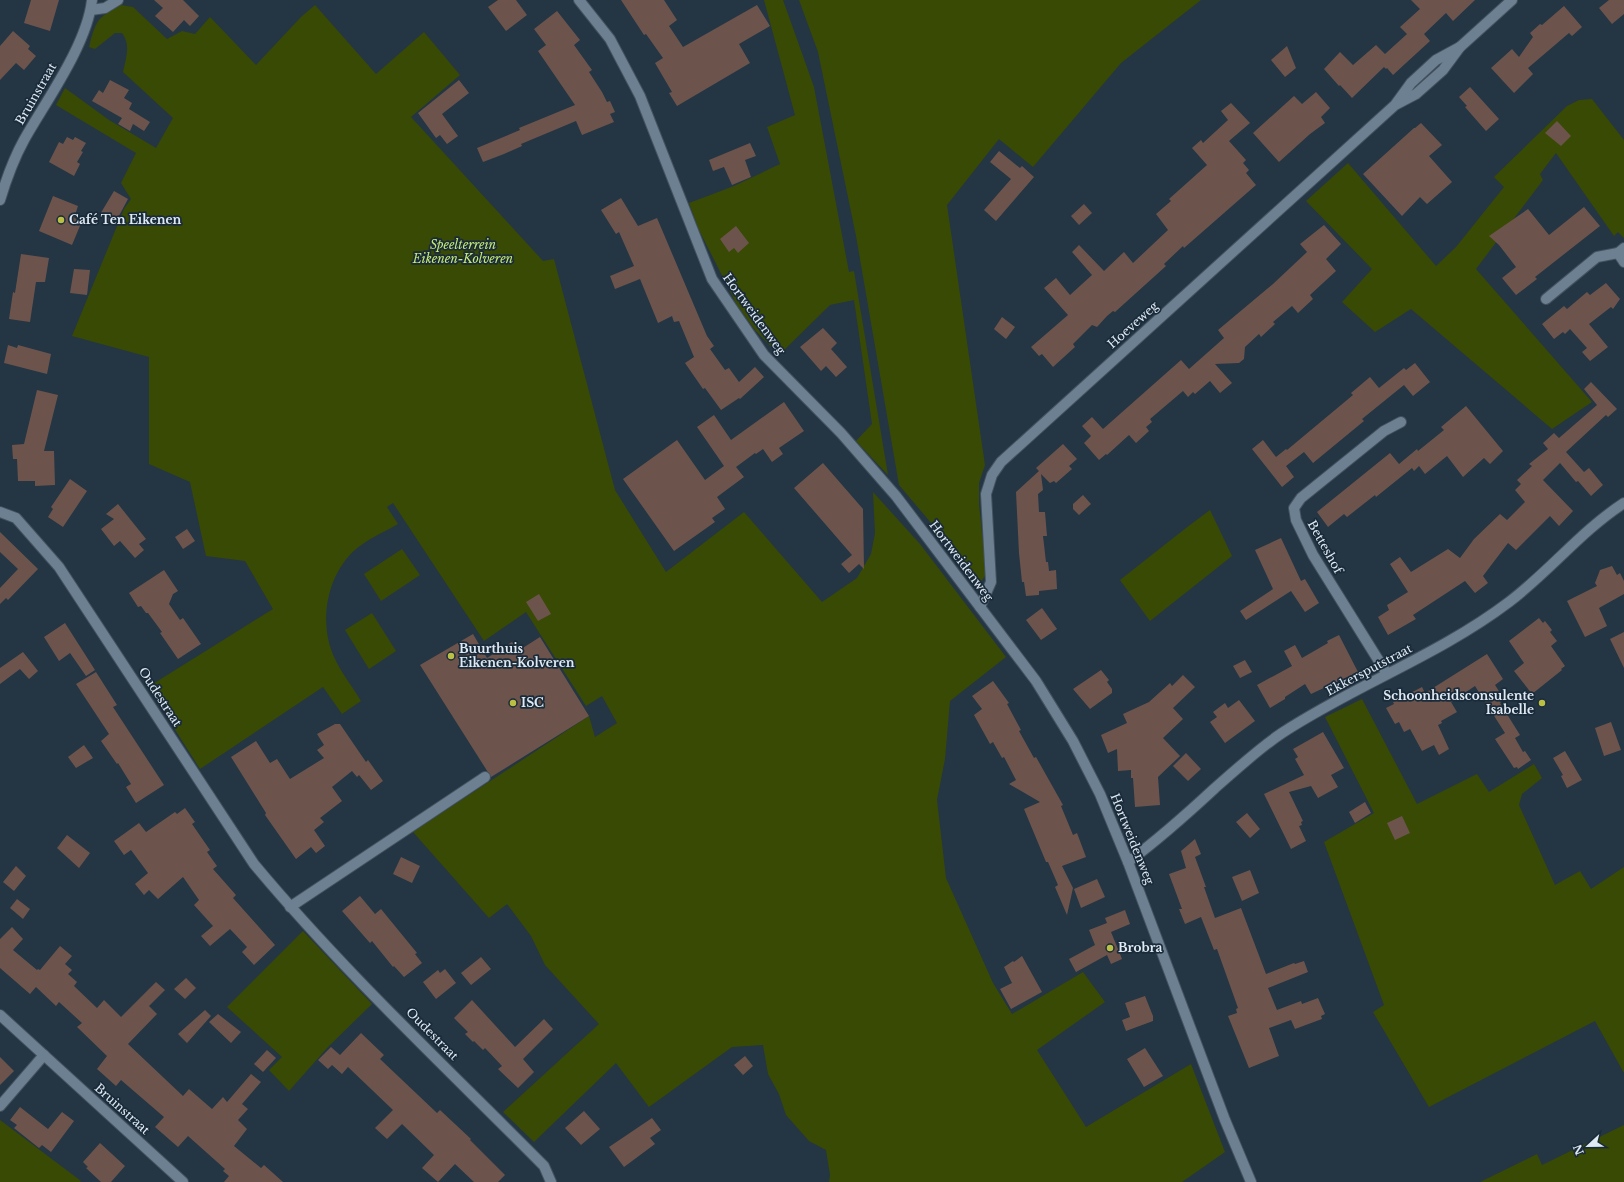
<svg xmlns="http://www.w3.org/2000/svg" width="1624" height="1182" font-family="'Libre Baskerville',serif">
	<style>
		.green { fill: #394a04 }
		.building { fill: #6c544c }
		.lines { fill: none; stroke-linecap: round; stroke-linejoin: round }
		.minor-casing { stroke: #43525f; stroke-width: 12 }
		.minor { stroke: #6c8091; stroke-width: 10 }
		.poi-dot { fill: #bbc045; stroke: #1a2b3a; stroke-width: 1.5 }
		.labels { text-anchor: middle; stroke-width: 3.5; stroke-linejoin: round; paint-order: stroke }
		.street-label { font-size: 12px; fill: #e0eaf4; stroke: #1a2b3a }
		.poi-label { font-size: 12px; font-weight: bold; fill: #e0eaf4; stroke: #1a2b3a; text-anchor: start }
		.park-label { font-size: 12px; font-style: italic; fill: #c8eb75; stroke: #1a2b3a }
	</style>
	<rect width="100%" height="100%" fill="#243544"/>
	<g class="green">
		<polygon points="764,0 783,0 814,87 849,272 854,271 888,475 856,441 872,424 854,300 830,305 779,355 755,330 737,305 699,230 689,203 734,186 780,164 767,127 795,115"/>
		<path d="M799 0H1201L1121 63 1033 167 999 139 947 205 985 465 979 483V504L986 571C985 578 982 582 975 583L943 537 899 485 856 236 818 52Z"/>
		<path d="M121 5 133 7 167 39 182 31 195 34 210 17 256 65 301 17 315 5 376 74 424 32 460 75 411 117 543 261 554 259 615 490 666 572 744 512 822 602 857 578 871 554 875 533 873 492 920 544 1006 657 950 701 945 759 937 800 946 878 993 983 1012 1014 1083 972 1105 1002 1037 1050 1086 1127 1191 1064 1225 1152 1182 1182H829L830 1175 826 1150 809 1141 786 1115 779 1094 768 1074 763 1045 732 1047 649 1107 616 1063 534 1142 503 1112 599 1024 545 965 531 936 507 904 489 918 413 832 589 716 595 737 617 723 602 696 586 706 526 612 484 641 393 503 387 507 398 524C384 532 368 539 356 549 326 575 318 624 335 659 342 674 353 687 361 701L342 714 323 687 200 769 148 687 273 609 245 561 206 556 190 482 149 464V357L72 336 124 209 131 199 121 183 136 153 56 105 65 88 109 120 156 148 173 118 123 72C126 58 131 45 122 33H115L95 49 89 47C96 20 97 18 121 5Z"/>
		<polygon points="1592,99 1624,140 1624,238 1618,232 1614,236 1556,153 1540,174 1543,180 1476,269 1592,402 1552,429 1411,309 1375,332 1342,302 1372,269 1306,201 1348,163 1436,266 1456,247 1504,187 1494,177 1567,106 1579,100"/>
		<polygon points="1210,510 1232,556 1150,621 1120,580 1186,528"/>
		<polygon points="402,549 420,575 381,601 364,574"/>
		<polygon points="372,613 396,651 369,669 345,630"/>
		<polygon points="1362,699 1417,804 1477,774 1489,792 1534,764 1542,778 1522,794 1519,805 1555,885 1580,871 1591,889 1624,867 1624,1073 1595,1021 1429,1107 1373,1012 1384,1005 1324,842 1374,813 1325,717"/>
		<polygon points="303,931 372,1004 328,1047 289,1091 269,1070 282,1057 227,1007"/>
		<polygon points="0,1120 81,1181 80,1182 0,1182"/>
		<polygon points="1624,1125 1624,1182 1480,1182 1537,1154 1542,1165"/>
	</g>
	<g class="building">
		<polygon points="31,0 59,0 50,31 24,23"/>
		<polygon points="154,0 183,0 199,16 190,26 184,20 173,32 155,16 163,8"/>
		<polygon points="498,0 516,0 527,15 506,31 488,7"/>
		<polygon points="621,0 664,0 677,20 669,26 683,47 757,5 770,26 739,44 750,63 677,106 669,93 672,92 655,63 663,58 646,34 644,35"/>
		<polygon points="1411,0 1475,0 1453,21 1446,13 1424,34 1430,41 1406,63 1393,75 1387,68 1386,69 1384,67 1352,98 1340,85 1339,86 1324,69 1340,52 1353,65 1376,45 1385,54 1407,34 1400,27 1420,9"/>
		<polygon points="1609,0 1624,0 1624,14 1612,24 1599,8"/>
		<polygon points="1564,6 1582,27 1572,36 1569,33 1528,68 1533,74 1514,93 1491,68 1512,49 1519,57 1533,37 1530,33 1540,24 1542,25"/>
		<polygon points="557,11 580,40 574,45 592,70 589,72 602,92 607,102 610,101 615,112 610,114 614,122 582,135 576,121 521,144 522,146 504,154 483,162 477,148 520,130 519,128 575,105 538,51 546,45 534,29"/>
		<polygon points="13,31 30,46 28,49 36,56 24,70 16,63 0,80 0,46"/>
		<polygon points="1287,46 1296,68 1285,77 1271,60"/>
		<polygon points="110,80 129,90 124,98 132,103 129,109 150,122 144,131 133,124 130,131 118,124 122,118 92,101 99,90 103,93"/>
		<polygon points="459,80 469,93 442,114 458,136 447,144 440,135 436,138 418,113"/>
		<polygon points="1470,87 1499,119 1486,131 1465,107 1467,106 1459,97"/>
		<polygon points="1316,92 1330,108 1321,117 1325,123 1310,134 1279,162 1253,133 1294,96 1302,104"/>
		<polygon points="1231,103 1250,123 1229,141 1246,160 1243,163 1249,170 1246,173 1256,185 1184,248 1183,246 1164,264 1166,266 1115,312 1113,311 1107,316 1097,327 1092,325 1073,344 1075,347 1053,367 1042,354 1039,356 1031,347 1068,315 1044,288 1056,278 1070,295 1092,275 1072,252 1079,245 1104,271 1124,252 1133,263 1168,230 1156,214 1171,201 1169,199 1207,165 1192,148 1201,140 1203,143 1228,120 1221,111"/>
		<polygon points="1557,121 1571,136 1561,146 1545,133"/>
		<polygon points="1421,123 1442,145 1429,156 1452,182 1427,204 1420,197 1402,216 1363,174 1414,128 1415,128"/>
		<polygon points="67,137 73,140 75,137 86,143 81,151 83,152 77,162 80,164 74,176 49,162 59,142 63,144"/>
		<polygon points="750,143 756,156 745,160 751,177 732,185 724,167 713,171 709,160"/>
		<polygon points="999,151 1020,168 1022,166 1034,177 996,221 984,210 1011,179 990,162"/>
		<polygon points="114,191 128,199 114,225 99,216"/>
		<polygon points="53,196 78,206 74,218 82,221 72,245 39,231"/>
		<polygon points="621,198 638,226 657,218 707,336 714,346 710,349 725,370 729,368 739,382 755,367 764,377 740,399 739,398 721,410 705,388 703,389 685,363 694,357 679,321 674,322 672,316 658,323 640,279 615,289 610,276 634,266 619,232 616,234 601,210"/>
		<polygon points="1084,204 1092,213 1079,225 1071,216"/>
		<polygon points="1584,207 1600,226 1535,277 1537,279 1516,295 1502,278 1516,267 1499,245 1489,236 1528,209 1549,235"/>
		<polygon points="1324,225 1341,244 1326,259 1336,271 1310,295 1313,299 1298,313 1292,306 1273,322 1275,324 1261,337 1259,334 1245,347 1244,359 1239,363 1215,364 1232,383 1220,393 1210,381 1195,394 1193,392 1188,397 1183,391 1150,419 1152,422 1146,427 1149,431 1136,443 1129,435 1107,455 1106,454 1099,460 1084,443 1091,436 1082,426 1092,417 1103,429 1181,360 1189,369 1224,338 1218,330 1273,284 1307,252 1300,244"/>
		<polygon points="736,226 749,243 738,253 734,248 729,252 720,239"/>
		<polygon points="21,254 49,258 45,282 36,282 30,322 9,319 13,292 15,293"/>
		<polygon points="74,269 90,270 87,295 70,293"/>
		<polygon points="1606,283 1620,299 1613,309 1611,307 1589,324 1608,347 1590,361 1582,352 1587,348 1570,329 1565,334 1563,332 1554,339 1542,324 1564,306 1567,309 1587,292 1590,295"/>
		<polygon points="1002,317 1015,327 1006,339 994,329"/>
		<polygon points="823,328 837,343 831,349 847,367 836,377 826,366 821,371 800,347"/>
		<polygon points="8,345 17,348 18,345 51,354 47,374 4,363"/>
		<polygon points="1415,363 1430,382 1413,396 1404,385 1362,419 1364,421 1313,463 1304,452 1286,466 1294,477 1282,487 1252,449 1263,440 1276,457 1286,449 1287,450 1353,395 1351,393 1370,377 1379,388 1404,368 1406,370"/>
		<polygon points="1591,382 1617,409 1608,417 1606,415 1566,452 1584,472 1589,468 1603,485 1591,496 1578,481 1576,482 1560,463 1543,480 1573,511 1559,526 1550,516 1516,550 1508,543 1483,576 1488,583 1475,593 1465,581 1413,615 1416,619 1388,635 1378,617 1389,610 1387,605 1408,592 1390,564 1400,557 1411,572 1448,549 1460,558 1474,539 1500,514 1507,520 1525,502 1515,490 1521,484 1517,480 1532,466 1529,464 1548,449 1543,443 1554,433 1559,438 1597,405 1584,389"/>
		<polygon points="37,390 58,395 44,451 54,451 55,485 35,486 35,481 18,481 17,459 13,459 12,445 24,444"/>
		<polygon points="784,402 804,431 779,448 783,454 772,462 763,449 756,454 755,453 736,467 744,477 717,497 725,509 712,518 715,522 674,551 623,479 677,440 705,480 724,466 697,427 714,415 731,440"/>
		<polygon points="1466,406 1503,451 1490,464 1484,458 1463,477 1447,456 1425,474 1419,466 1414,471 1412,468 1376,497 1375,495 1347,517 1344,514 1328,527 1317,512 1390,453 1399,464 1417,449 1418,451 1444,430 1441,427"/>
		<polygon points="1063,444 1077,459 1069,466 1072,469 1056,483 1054,481 1050,483 1041,474 1043,490 1038,494 1039,512 1045,512 1047,536 1043,536 1046,562 1048,562 1049,571 1056,570 1057,589 1039,591 1039,595 1026,596 1024,582 1022,582 1019,553 1016,492 1039,471 1036,468"/>
		<polygon points="823,463 863,509 864,569 859,564 849,573 841,564 852,555 794,488"/>
		<polygon points="70,479 87,491 63,527 48,517 53,509 51,507"/>
		<polygon points="1083,495 1091,504 1079,515 1073,509 1073,504"/>
		<polygon points="118,504 146,539 139,544 144,550 135,558 120,541 114,546 101,529 114,519 106,514"/>
		<polygon points="187,529 195,541 183,549 175,537"/>
		<polygon points="0,532 38,569 8,600 6,598 0,604 0,588 18,569 0,552"/>
		<polygon points="1281,538 1301,581 1305,579 1319,603 1305,612 1291,591 1246,620 1240,611 1273,589 1255,550"/>
		<polygon points="1612,566 1617,575 1620,573 1624,581 1624,594 1599,608 1607,626 1585,637 1567,601 1597,586 1595,583 1600,570"/>
		<polygon points="164,570 178,591 173,594 169,604 180,620 183,618 201,644 178,659 160,633 162,632 148,613 146,613 141,606 138,607 129,593"/>
		<polygon points="539,594 551,614 538,621 526,602"/>
		<polygon points="1042,608 1057,629 1041,640 1026,620"/>
		<polygon points="1539,618 1543,623 1545,621 1552,630 1550,632 1557,641 1551,646 1565,666 1561,669 1562,670 1532,694 1514,671 1524,663 1509,641"/>
		<polygon points="65,623 95,670 86,676 70,653 59,661 44,637"/>
		<polygon points="1624,632 1624,668 1610,639"/>
		<polygon points="473,634 487,658 512,642 518,651 540,637 589,716 491,777 420,665"/>
		<polygon points="1339,635 1358,672 1311,694 1305,684 1285,697 1285,699 1270,708 1257,685 1292,666 1284,651 1295,645 1302,658 1328,643 1327,641"/>
		<polygon points="23,652 38,671 29,679 20,669 0,684 0,668"/>
		<polygon points="1487,654 1503,679 1495,685 1504,699 1500,703 1520,735 1515,738 1523,752 1525,751 1531,760 1518,769 1517,767 1514,768 1495,739 1505,733 1475,686 1451,702 1457,712 1441,721 1442,723 1438,725 1449,749 1439,755 1434,745 1422,751 1410,729 1404,732 1399,722 1395,724 1386,708 1394,704 1393,702 1422,687 1425,693"/>
		<polygon points="1245,660 1252,672 1240,678 1233,666"/>
		<polygon points="1101,670 1109,680 1107,682 1112,689 1112,693 1090,709 1073,689"/>
		<polygon points="96,672 117,705 113,707 164,785 136,803 126,787 131,784 118,763 117,764 101,741 109,734 76,684"/>
		<polygon points="1183,675 1195,687 1173,708 1183,719 1163,738 1180,756 1158,777 1160,805 1135,807 1133,778 1131,778 1131,770 1118,771 1117,749 1108,753 1101,735 1127,723 1123,714 1149,702 1170,683 1172,686"/>
		<polygon points="993,681 1009,703 1007,704 1021,730 1019,731 1034,758 1036,757 1063,805 1061,806 1073,835 1077,833 1086,857 1062,866 1073,888 1067,915 1055,887 1058,885 1048,862 1046,862 1024,809 1040,802 1009,784 1016,780 1004,757 1002,758 993,742 990,744 974,715 982,709 972,696"/>
		<polygon points="1239,700 1255,721 1225,743 1210,722 1217,717 1213,712 1225,703 1228,708"/>
		<polygon points="1611,722 1621,750 1604,756 1595,728"/>
		<polygon points="335,724 340,724 366,762 368,760 383,781 371,790 359,775 357,777 352,771 332,787 342,801 320,818 324,822 314,830 325,846 316,853 311,847 296,859 265,815 266,813 231,757 256,741 270,763 277,759 290,779 324,758 317,750 324,745 317,734"/>
		<polygon points="1323,732 1344,768 1331,775 1338,787 1318,798 1311,786 1289,792 1303,821 1301,822 1302,825 1299,826 1306,841 1291,849 1264,794 1304,775 1295,759 1298,757 1293,749"/>
		<polygon points="84,745 93,758 76,768 68,757"/>
		<polygon points="1565,751 1582,780 1567,788 1561,776 1563,775 1553,758"/>
		<polygon points="1186,753 1201,769 1188,781 1173,766"/>
		<polygon points="1365,802 1371,813 1355,823 1349,812"/>
		<polygon points="185,808 195,822 192,824 210,850 207,852 217,866 213,869 236,895 233,898 275,945 254,965 242,952 247,947 230,929 210,946 201,936 213,926 194,905 199,900 183,877 158,899 149,890 144,895 135,884 148,873 131,850 124,855 114,841 139,823 146,832 175,812 177,814"/>
		<polygon points="1247,813 1260,829 1250,838 1236,822"/>
		<polygon points="1402,816 1410,833 1395,840 1387,823"/>
		<polygon points="67,835 90,853 79,868 57,848"/>
		<polygon points="1195,839 1201,854 1195,857 1206,887 1204,887 1215,918 1241,908 1266,974 1294,963 1295,964 1304,961 1308,972 1268,988 1277,1010 1301,1001 1302,1004 1318,998 1325,1014 1321,1016 1322,1019 1295,1029 1291,1020 1269,1028 1279,1056 1249,1068 1228,1016 1237,1013 1236,1009 1238,1008 1217,949 1214,950 1201,917 1185,924 1179,909 1182,909 1169,874 1186,868 1181,851"/>
		<polygon points="401,857 420,866 412,883 393,874"/>
		<polygon points="16,866 26,876 14,891 3,882"/>
		<polygon points="1250,870 1259,893 1242,901 1232,877"/>
		<polygon points="1097,879 1105,897 1081,908 1074,889"/>
		<polygon points="360,896 375,914 381,909 417,953 415,954 422,963 404,977 394,966 393,967 372,941 370,943 342,911"/>
		<polygon points="17,899 30,909 23,919 10,908"/>
		<polygon points="1125,910 1130,924 1111,932 1122,959 1111,964 1107,955 1076,972 1069,959 1095,945 1089,930 1107,923 1105,918"/>
		<polygon points="12,927 23,939 13,950 37,970 38,969 40,970 60,946 72,956 65,964 72,970 68,974 77,982 74,986 97,1008 104,1000 121,1017 156,982 165,990 149,1006 157,1014 128,1044 183,1096 189,1089 212,1109 223,1097 227,1102 251,1074 261,1082 242,1104 248,1109 238,1120 247,1129 234,1146 261,1168 264,1165 283,1182 224,1182 229,1176 223,1171 225,1169 188,1136 178,1147 155,1127 164,1117 121,1080 116,1086 97,1069 107,1056 77,1027 82,1023 59,1002 56,1006 36,987 30,994 0,968 0,939"/>
		<polygon points="1022,956 1042,992 1011,1009 1000,989 1012,983 1004,967 1013,961 1014,962"/>
		<polygon points="481,957 491,969 471,985 461,973"/>
		<polygon points="445,969 456,983 436,999 423,982 438,970 440,973"/>
		<polygon points="186,978 196,988 185,999 174,989"/>
		<polygon points="1145,996 1153,1016 1153,1021 1126,1031 1122,1020 1130,1017 1125,1003"/>
		<polygon points="472,1000 515,1047 544,1019 553,1029 523,1059 534,1072 518,1088 498,1069 502,1066 485,1048 483,1050 474,1041 473,1042 465,1034 468,1032 454,1018"/>
		<polygon points="205,1010 211,1016 187,1043 178,1034"/>
		<polygon points="218,1014 241,1032 231,1043 209,1022"/>
		<polygon points="361,1033 384,1055 380,1059 437,1113 440,1110 471,1139 470,1140 505,1175 498,1182 474,1182 455,1164 438,1182 422,1168 434,1155 402,1124 387,1139 375,1128 393,1110 348,1067 342,1074 332,1065 328,1069 318,1060 331,1047 340,1055"/>
		<polygon points="1145,1048 1163,1076 1144,1087 1127,1059"/>
		<polygon points="267,1050 276,1058 263,1072 254,1064"/>
		<polygon points="745,1056 753,1066 743,1075 734,1065"/>
		<polygon points="0,1057 14,1071 0,1085"/>
		<polygon points="20,1107 48,1129 62,1112 74,1121 51,1152 42,1145 39,1148 14,1128 17,1125 10,1120"/>
		<polygon points="584,1111 600,1129 581,1145 565,1128"/>
		<polygon points="652,1118 661,1130 650,1138 655,1144 624,1167 609,1147"/>
		<polygon points="100,1143 125,1166 111,1182 101,1182 86,1168 88,1167 83,1162"/>
	</g>
	<g class="lines">
		<g class="minor-casing">
			<g id="minor">
				<polyline points="579,0 610,39 640,96 712,279 764,355 841,433 896,496 1036,681 1073,741 1100,794 1128,862 1225,1120 1251,1182"/>
				<polyline points="91,10 105,8 118,0"/>
				<polyline points="1397,104 1416,94 1443,70 1460,47 1512,0"/>
				<path d="M0 200C6 180 13 160 24 140 46 101 87 45 92 0"/>
				<polyline points="1624,248 1618,253 1624,262"/>
				<polyline points="1546,299 1597,257 1618,253"/>
				<path d="M0 512 16 518 59 567 254 864C343 971 446 1067 544 1166L551 1182"/>
				<polyline points="980,607 991,582 986,494 992,475 1001,462 1395,105 1411,83 1436,60 1460,47"/>
				<polyline points="1387,674 1313,555 1296,520 1294,508 1301,498 1384,431 1401,422"/>
				<path d="M1128 862C1159 839 1187 814 1215 788 1237 769 1258 749 1282 733 1355 685 1439 655 1509 602 1550 571 1581 531 1624 503"/>
				<polyline points="290,907 485,777"/>
				<polyline points="0,1015 183,1182"/>
				<polyline points="0,1106 44,1055"/>
			</g>
		</g>
		<use href="#minor" class="minor"/>
	</g>
	<g class="poi-dot">
		<circle cx="61" cy="220" r="4"/>
		<circle cx="451" cy="656" r="4"/>
		<circle cx="513" cy="703" r="4"/>
		<circle cx="1542" cy="703" r="4"/>
		<circle cx="1110" cy="948" r="4"/>
	</g>
	<g class="labels">
		<g class="street-label">
			<text transform="translate(36 94) rotate(-60)" y="4">Bruinstraat</text>
			<text transform="translate(754 314) rotate(54)" y="4">Hortweidenweg</text>
			<text transform="translate(1133 325) rotate(-42)" y="4">Hoeveweg</text>
			<text transform="translate(1325 547) rotate(61)" y="4">Betteshof</text>
			<text transform="translate(961 561) rotate(53)" y="4">Hortweidenweg</text>
			<text transform="translate(1369 670) rotate(-28)" y="4">Ekkersputstraat</text>
			<text transform="translate(160 697) rotate(57)" y="4">Oudestraat</text>
			<text transform="translate(1132 839) rotate(68)" y="4">Hortweidenweg</text>
			<text transform="translate(432 1034) rotate(45)" y="4">Oudestraat</text>
			<text transform="translate(122 1109) rotate(42)" y="4">Bruinstraat</text>
		</g>
		<g class="poi-label">
			<text x="69" y="224">Café Ten Eikenen</text>
			<text x="459" y="653">Buurthuis<tspan x="459" dy="14">Eikenen-Kolveren</tspan></text>
			<text x="1534" y="700" text-anchor="end">Schoonheidsconsulente<tspan x="1534" dy="14">Isabelle</tspan></text>
			<text x="521" y="707">ISC</text>
			<text x="1118" y="952">Brobra</text>
		</g>
		<g class="park-label">
			<text x="463" y="249">Speelterrein<tspan x="463" dy="14">Eikenen-Kolveren</tspan></text>
		</g>
	</g>
	<g transform="translate(1588 1146) rotate(248)" stroke="#1a2b3a" stroke-width="3" paint-order="stroke">
	<path d="M0-3L7 15L0 10L-7 15Z" fill="#e0eaf4"/>
	<text y="-6" font-size="11" font-weight="bold" text-anchor="middle" fill="#e0eaf4">N</text>
	</g>
</svg>
